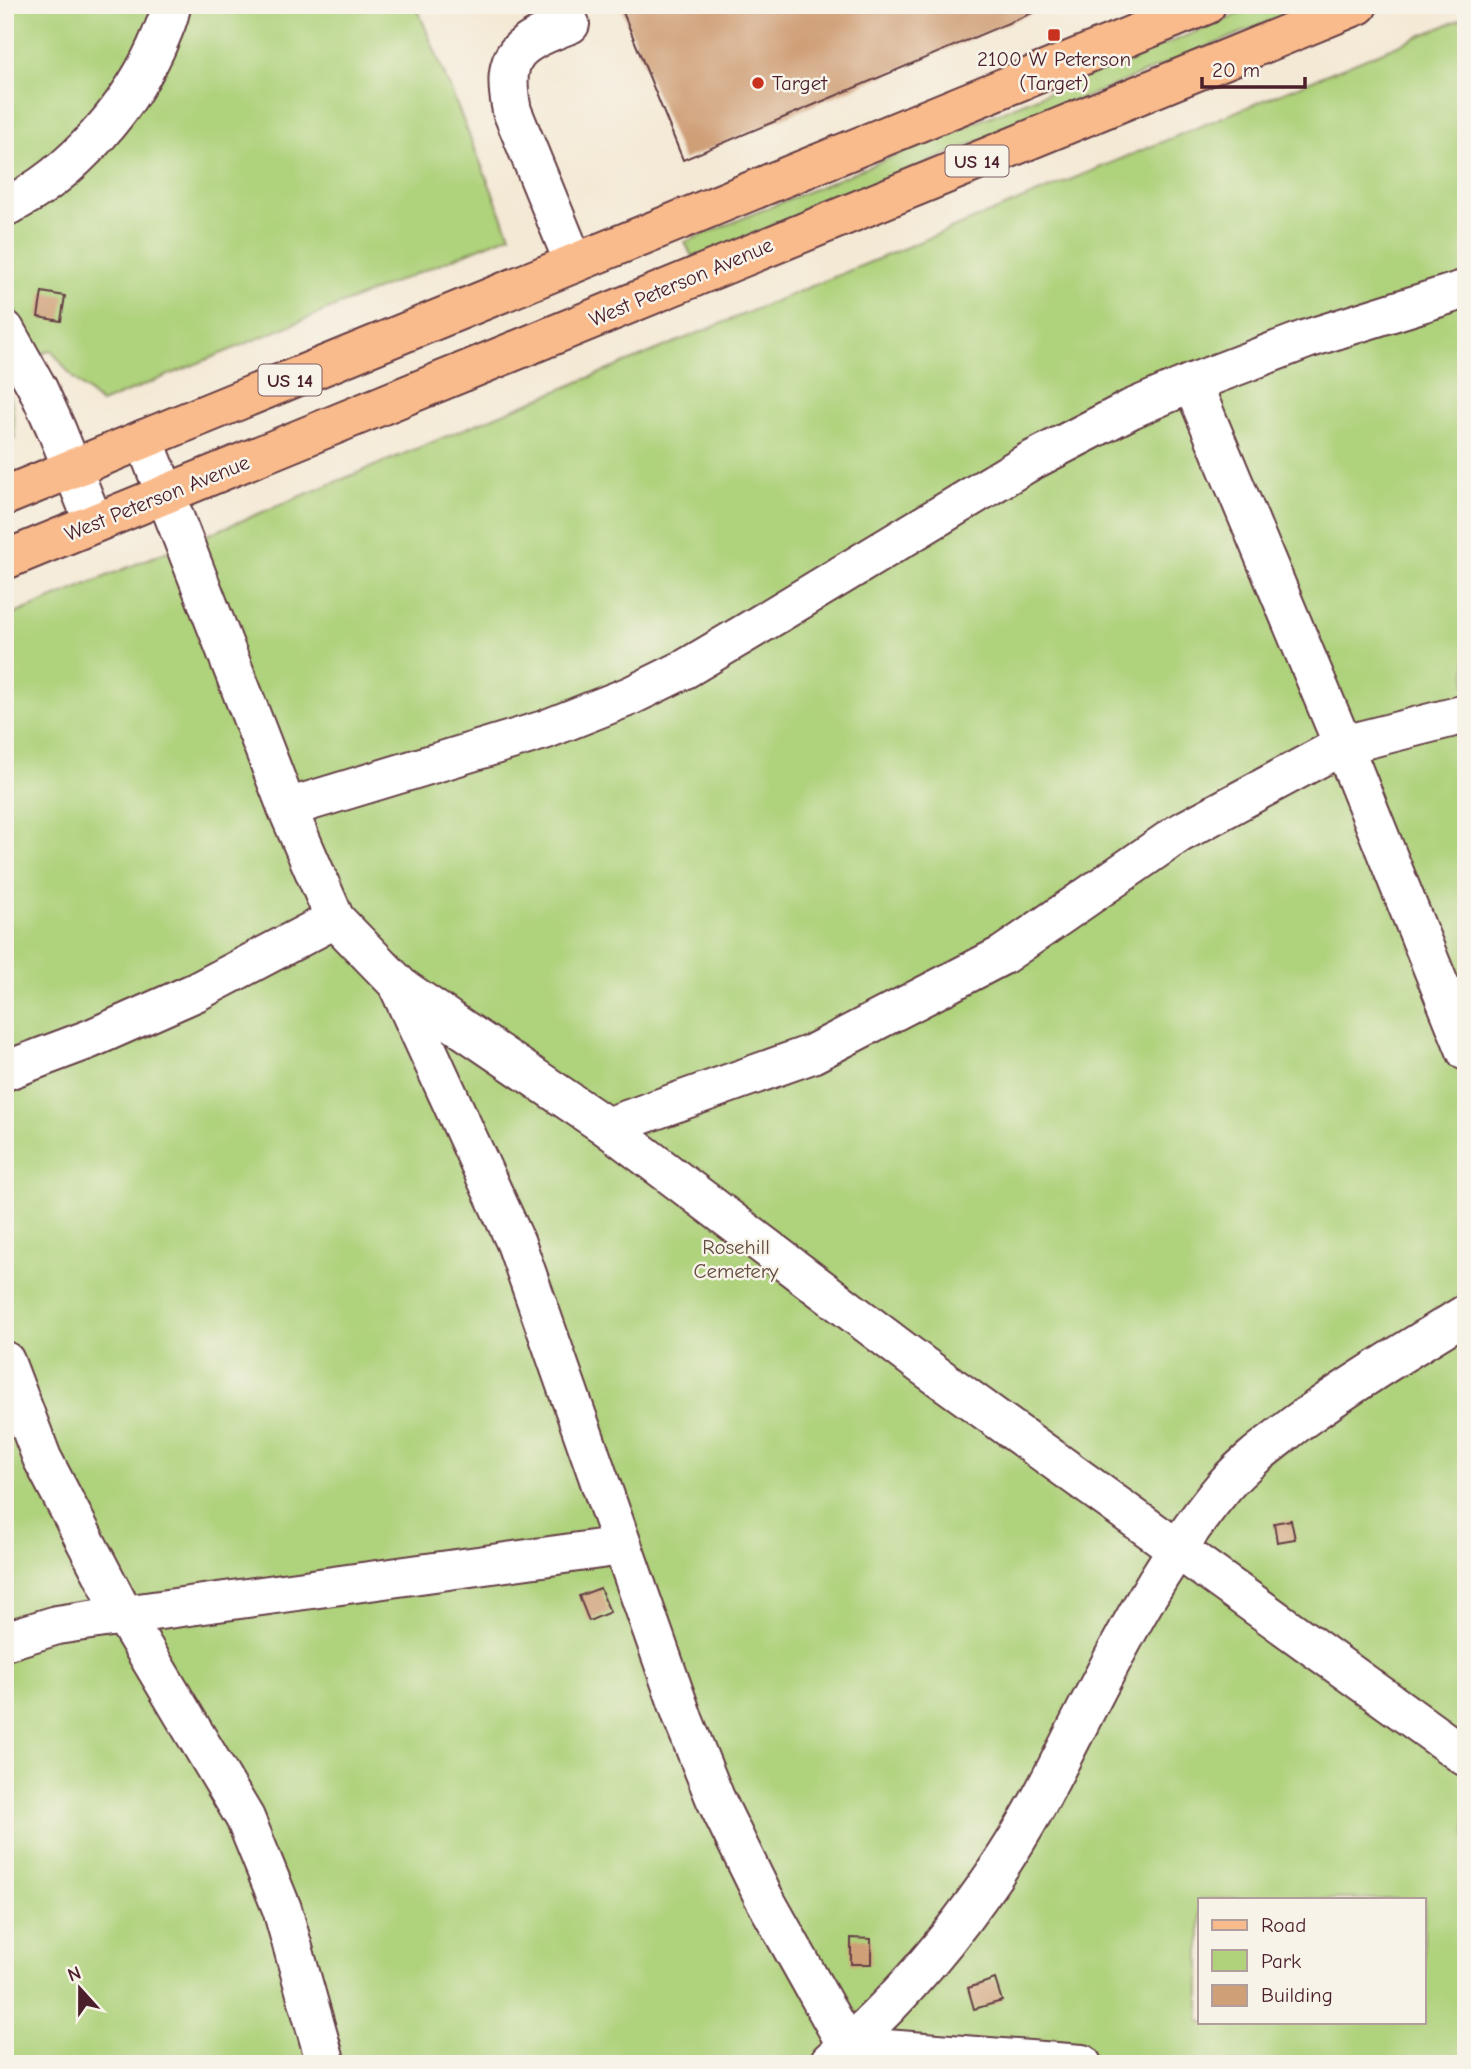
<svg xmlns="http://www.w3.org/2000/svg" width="1471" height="2069" font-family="'Comic Neue',sans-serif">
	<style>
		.green { fill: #afd27b; stroke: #7c7853; stroke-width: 2; fill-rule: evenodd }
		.building { fill: #cf9f77 }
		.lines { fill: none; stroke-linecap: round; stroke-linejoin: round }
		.minor-casing { stroke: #643d44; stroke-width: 42 }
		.major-casing { stroke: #643d44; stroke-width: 42 }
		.minor { stroke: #fff; stroke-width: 38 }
		.major { stroke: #fabb8c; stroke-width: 38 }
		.poi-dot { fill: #c8321e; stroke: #f7f3e8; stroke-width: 2.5 }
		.labels { text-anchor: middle; stroke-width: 5; stroke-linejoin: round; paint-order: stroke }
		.shield { fill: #f7f3e8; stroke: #7e5f64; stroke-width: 2 }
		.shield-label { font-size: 19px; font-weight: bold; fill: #4a1f2b }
		.poi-label { font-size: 21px; fill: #4a1f2b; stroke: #f7f3e8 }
		.street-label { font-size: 21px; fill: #4a1f2b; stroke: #f7f3e8 }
		.park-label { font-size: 21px; fill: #634c3f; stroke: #f7f3e8 }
	</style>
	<rect width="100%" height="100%" fill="#f7f3e8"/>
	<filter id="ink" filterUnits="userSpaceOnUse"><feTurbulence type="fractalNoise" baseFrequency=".0143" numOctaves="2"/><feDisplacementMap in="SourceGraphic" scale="14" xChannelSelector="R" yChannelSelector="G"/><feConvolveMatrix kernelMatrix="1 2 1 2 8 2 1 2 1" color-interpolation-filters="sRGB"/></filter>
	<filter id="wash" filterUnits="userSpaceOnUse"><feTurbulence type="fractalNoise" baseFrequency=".00686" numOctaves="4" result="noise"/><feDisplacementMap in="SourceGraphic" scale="28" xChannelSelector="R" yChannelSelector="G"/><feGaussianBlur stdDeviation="1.57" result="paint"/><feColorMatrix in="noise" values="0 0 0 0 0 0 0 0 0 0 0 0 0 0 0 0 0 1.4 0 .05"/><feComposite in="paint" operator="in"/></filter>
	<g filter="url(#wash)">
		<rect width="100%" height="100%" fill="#f4e9d5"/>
		<g class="green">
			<polygon points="5,5 416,5 510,235 101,403 74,379 51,350 5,370"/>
			<polygon points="1261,5 1309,5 693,259 685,242"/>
			<path d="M1466 17V2064H5V618ZM1200 1899H1424V2022H1200Z"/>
			<polygon points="5,382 12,404 15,439 5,443"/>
		</g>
		<g id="blocks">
			<g class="building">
				<polygon points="620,5 1051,5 683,160"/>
				<polygon points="42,292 65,296 61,321 38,317"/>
				<polygon points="1291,1520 1295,1539 1277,1542 1274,1523"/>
				<polygon points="600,1588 610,1612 589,1621 579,1596"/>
				<polygon points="851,1938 871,1939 871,1964 851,1964"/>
				<polygon points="995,1979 1002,2001 974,2009 968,1988"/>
			</g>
		</g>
	</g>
	<g filter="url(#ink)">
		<use href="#blocks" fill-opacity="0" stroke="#643d44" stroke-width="2"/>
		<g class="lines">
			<g class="minor-casing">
				<g id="minor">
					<path d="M570 24C518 44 500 52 512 111L574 263"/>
					<path d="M5 207C72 176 134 103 161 36 165 26 170 16 171 5"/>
					<polyline points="5,330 38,389 57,431 94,523"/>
					<polyline points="1192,383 1343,745 1466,1051"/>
					<polyline points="144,439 287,808 335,919 397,983 516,1243 684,1721 715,1798 763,1896 857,2064"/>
					<polyline points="287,808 544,730 630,696 685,669 749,631 1027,463 1131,409 1192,383 1307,339 1466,289"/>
					<polyline points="398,985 607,1127 922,1365 1466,1757"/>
					<polyline points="5,1071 90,1039 196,992 335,919"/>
					<polyline points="607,1127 812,1054 1003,955 1178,834 1343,745 1466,714"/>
					<polyline points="5,1361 42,1458 124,1615 245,1818 282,1909 326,2064"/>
					<polyline points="5,1641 57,1625 124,1615 622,1546"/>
					<polyline points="847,2046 1082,2064"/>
					<path d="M830 2061C912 1991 986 1897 1038 1803 1096 1695 1145 1580 1225 1485 1246 1461 1273 1442 1297 1423 1351 1384 1409 1349 1466 1314"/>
				</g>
			</g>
			<g class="major-casing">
				<g id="major">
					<polyline points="5,496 1206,5"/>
					<polyline points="5,560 1358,5"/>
				</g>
			</g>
			<use href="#minor" class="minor"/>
			<use href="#major" class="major"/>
		</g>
	</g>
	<g class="poi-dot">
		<rect x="1047" y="28" width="14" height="14" rx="3.5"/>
		<circle cx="758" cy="83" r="7"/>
	</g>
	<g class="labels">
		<g class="shield">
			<rect x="945.5" y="145.5" width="63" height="31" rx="5"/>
			<rect x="258.5" y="364.5" width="63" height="31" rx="5"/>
		</g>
		<g class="shield-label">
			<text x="977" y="168">US 14</text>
			<text x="290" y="387">US 14</text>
		</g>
		<g class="poi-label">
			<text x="1054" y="66">2100 W Peterson<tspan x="1054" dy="24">(Target)</tspan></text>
			<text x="772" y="90" text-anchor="start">Target</text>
		</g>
		<g class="street-label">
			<text transform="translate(681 282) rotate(-23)" y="7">West Peterson Avenue</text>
			<text transform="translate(157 498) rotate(-22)" y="7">West Peterson Avenue</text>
		</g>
		<g class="park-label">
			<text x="736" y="1254">Rosehill<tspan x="736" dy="24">Cemetery</tspan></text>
		</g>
	</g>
	<rect width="1471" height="2069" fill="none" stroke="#f7f3e8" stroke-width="28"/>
	<rect x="1198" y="1898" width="228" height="126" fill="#f7f3e8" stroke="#b29e9c" stroke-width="2"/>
	<rect x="1212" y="1920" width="35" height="10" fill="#fabb8c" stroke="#b29e9c" stroke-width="2"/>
	<text x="1261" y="1932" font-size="21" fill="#4a1f2b">Road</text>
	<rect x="1212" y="1950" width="35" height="21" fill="#afd27b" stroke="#b29e9c" stroke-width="2"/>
	<text x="1261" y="1968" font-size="21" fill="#4a1f2b">Park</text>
	<rect x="1212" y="1985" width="35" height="21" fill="#cf9f77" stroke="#b29e9c" stroke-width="2"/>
	<text x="1261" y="2002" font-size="21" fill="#4a1f2b">Building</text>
	<g transform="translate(80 1989) rotate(339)" stroke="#f7f3e8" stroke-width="5" paint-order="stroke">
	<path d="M0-5L12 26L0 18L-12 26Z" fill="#4a1f2b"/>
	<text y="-10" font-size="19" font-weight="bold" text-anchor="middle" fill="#4a1f2b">N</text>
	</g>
	<path d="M1202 77v10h103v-10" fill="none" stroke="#4a1f2b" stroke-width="3.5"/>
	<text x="1212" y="77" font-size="21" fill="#4a1f2b" stroke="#f7f3e8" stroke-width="5" paint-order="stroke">20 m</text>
</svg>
